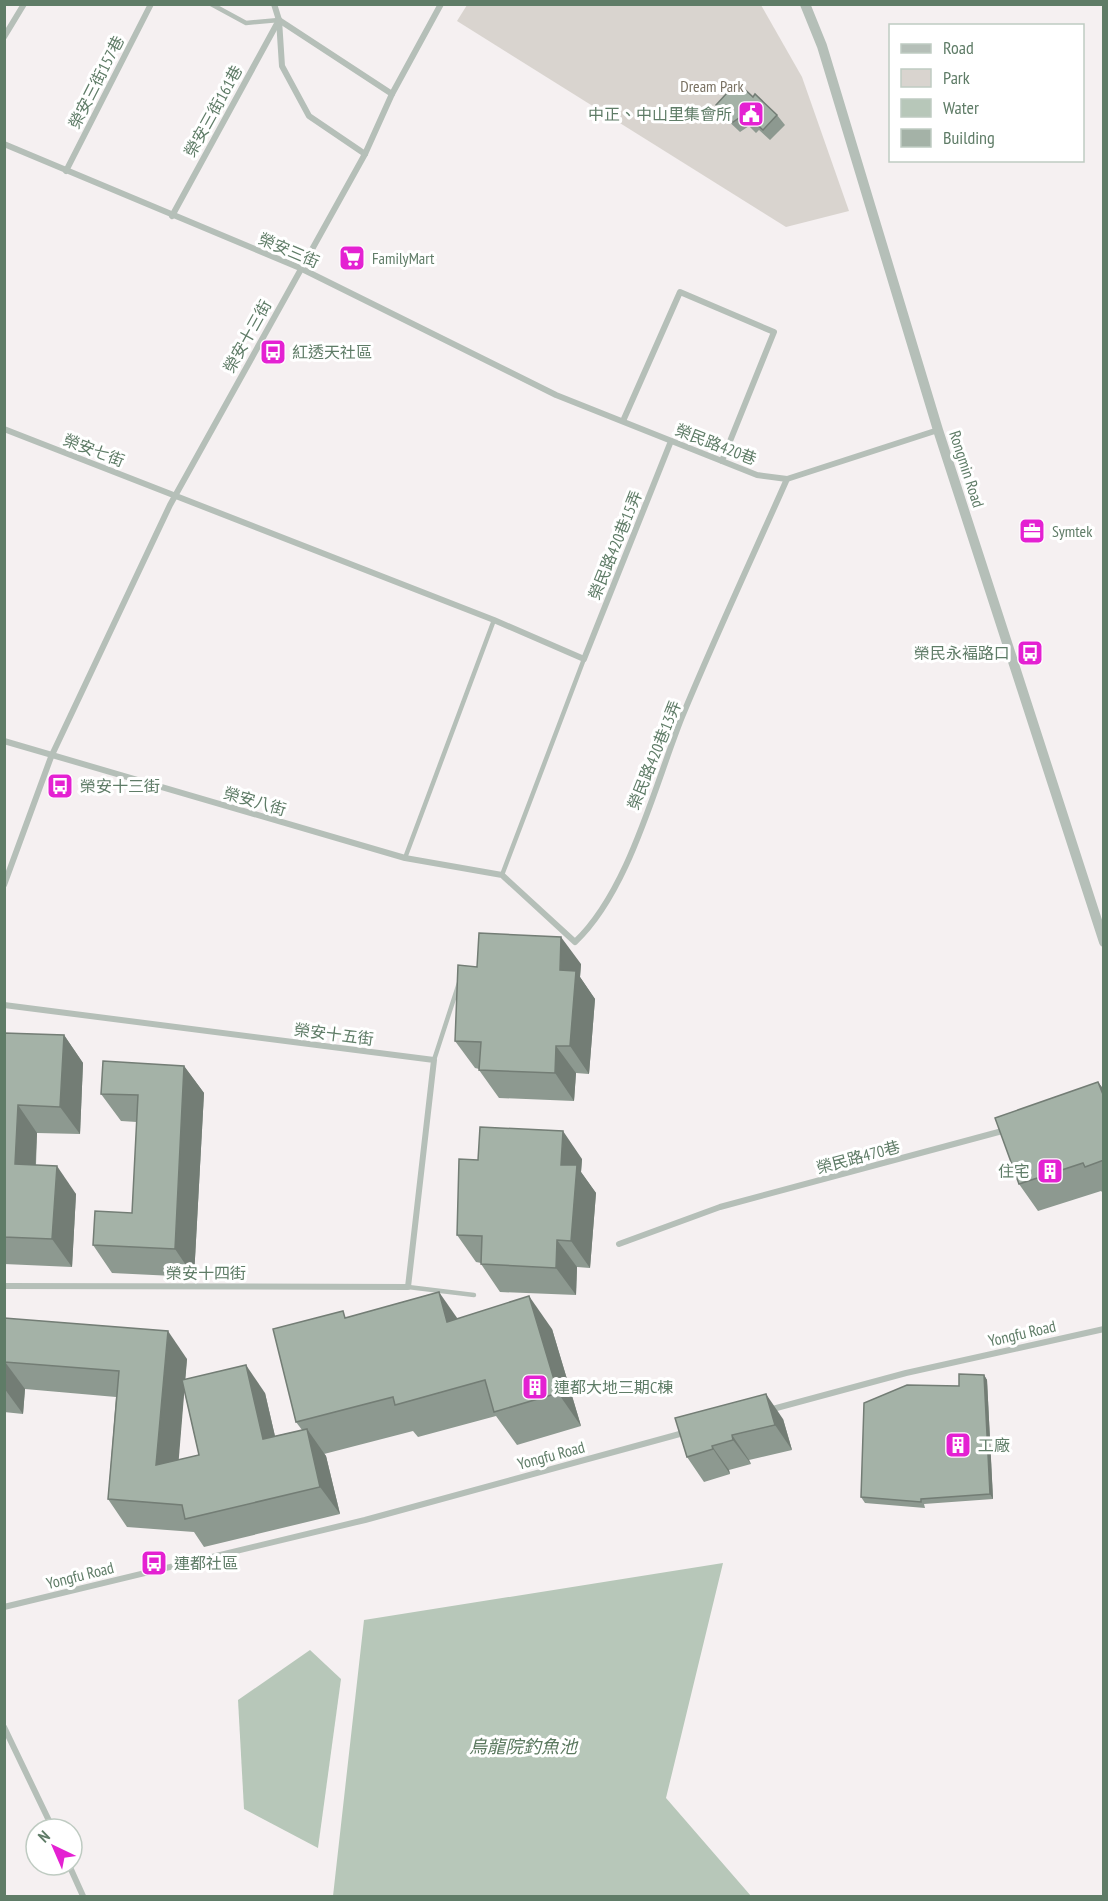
<svg xmlns="http://www.w3.org/2000/svg" width="1108" height="1901" font-family="'PT Sans Narrow','Noto Sans TC',sans-serif">
	<style>
		.green { fill: #d9d4cf }
		.water { fill: #b7c7b9 }
		.lines { fill: none; stroke-linecap: round; stroke-linejoin: round }
		.service { stroke: #b5bfb8; stroke-width: 4.5 }
		.minor { stroke: #b5bfb8; stroke-width: 6 }
		.tertiary { stroke: #b5bfb8; stroke-width: 10 }
		.wall { fill: #8d9990; fill-rule: evenodd }
		.shaded-wall { fill: #737d75 }
		.building { fill: #a4b2a7; stroke: #737d75; stroke-width: 1.5 }
		.labels { text-anchor: middle; stroke-width: 6; stroke-linejoin: round; paint-order: stroke }
		.street-label { font-size: 16px; fill: #5f7c67; stroke: #fff }
		.park-label { font-size: 16px; fill: #797162; stroke: #fff }
		.poi-label { font-size: 16px; fill: #5f7c67; stroke: #fff; text-anchor: start }
		.water-label { font-size: 18px; font-style: italic; fill: #5a785e; stroke: #fff }
	</style>
	<rect width="100%" height="100%" fill="#f5f0f1"/>
	<polygon class="green" points="467,5 761,5 802,77 849,211 786,227 457,21"/>
	<g class="water">
		<polygon points="723,1563 666,1798 751,1896 333,1896 364,1620"/>
		<polygon points="310,1650 341,1679 318,1848 244,1809 238,1700"/>
	</g>
	<g class="lines">
		<g class="service">
			<polyline points="211,4 246,23 279,20"/>
			<polyline points="405,858 494,620"/>
			<polyline points="502,875 584,659"/>
			<polyline points="434,1060 459,983"/>
			<polyline points="408,1287 474,1295"/>
		</g>
		<g class="minor">
			<polyline points="274,4 279,20 282,66 309,116 365,154"/>
			<polyline points="279,20 392,94"/>
			<polyline points="4,37 24,4"/>
			<polyline points="4,144 300,268 556,395 757,475 787,479 938,430"/>
			<polyline points="66,171 151,4"/>
			<polyline points="172,216 279,20"/>
			<polyline points="623,421 680,292 774,332 722,461"/>
			<polyline points="4,429 494,620 584,659 671,441"/>
			<path d="M4 741 405 858 502 875 575 942C629 891 654 787 682 717 715 637 752 558 787 479"/>
			<polyline points="4,885 51,757 170,505 365,154 392,94 441,4"/>
			<polyline points="4,1005 434,1060 408,1287 4,1286"/>
			<polyline points="619,1244 720,1207 1006,1130"/>
			<polyline points="769,1410 906,1373 1104,1329"/>
			<polyline points="4,1607 365,1520 687,1432"/>
			<polyline points="4,1727 53,1829"/>
			<polyline points="69,1865 83,1896"/>
		</g>
		<polyline class="tertiary" points="805,4 822,46 938,430 1104,942"/>
	</g>
	<g class="wall">
		<polygon points="753,97 777,115 785,125 770,140 759,130 756,133 749,126 740,132 723,116 716,105"/>
		<polygon points="581,964 580,977 595,999 589,1074 576,1073 574,1101 499,1098 479,1070 479,1069 475,1068 455,1041 477,967"/>
		<polygon points="4,1033 64,1035 83,1063 80,1134 37,1133 36,1165 76,1194 72,1267 4,1264"/>
		<polygon points="184,1066 204,1093 194,1277 112,1273 93,1245 132,1213 137,1122 121,1121 101,1094"/>
		<polygon points="1098,1082 1104,1090 1104,1194 1101,1191 1038,1211 1019,1184"/>
		<polygon points="582,1159 581,1172 596,1193 590,1268 577,1267 576,1295 500,1292 481,1264 481,1263 476,1262 457,1235 478,1160"/>
		<path d="M348 1317 457 1318 552 1329 581 1426 517 1445 496 1416 418 1437 413 1431 324 1454 326 1456 340 1514 204 1547 194 1532 127 1527 108 1499 116 1397 25 1389 23 1414 4 1412V1318L187 1359 185 1380 265 1393 275 1436 302 1430 296 1422ZM184 1390 199 1455 178 1460Z"/>
		<polygon points="984,1375 987,1380 993,1499 924,1504 925,1508 865,1503 861,1497 959,1386"/>
		<polygon points="675,1418 783,1419 792,1450 749,1460 751,1464 729,1470 730,1474 704,1482 687,1457"/>
	</g>
	<g class="shaded-wall">
		<polygon points="561,937 581,964 580,977 595,999 589,1074 570,1046 560,970"/>
		<polygon points="64,1035 83,1063 80,1134 60,1107"/>
		<polygon points="556,1046 576,1073 574,1101 555,1073"/>
		<polygon points="184,1066 204,1093 194,1277 175,1249"/>
		<polygon points="1098,1082 1104,1090 1104,1097"/>
		<polygon points="18,1105 37,1133 34,1192 15,1164"/>
		<polygon points="563,1131 582,1159 581,1172 596,1193 590,1268 571,1241 561,1165"/>
		<polygon points="57,1166 76,1194 72,1267 52,1239"/>
		<polygon points="557,1240 577,1267 576,1295 556,1268"/>
		<polygon points="439,1292 462,1325 447,1322"/>
		<polygon points="529,1296 552,1329 581,1426 558,1393"/>
		<polygon points="168,1331 187,1359 176,1493 156,1465"/>
		<polygon points="5,1362 25,1389 23,1414 4,1388"/>
		<polygon points="246,1365 265,1393 282,1467 263,1439"/>
		<polygon points="984,1375 987,1380 993,1499 990,1494"/>
		<polygon points="766,1394 783,1419 792,1450 775,1425"/>
		<polygon points="307,1429 326,1456 340,1514 320,1487"/>
		<polygon points="732,1435 749,1460 751,1464 733,1440"/>
		<polygon points="712,1446 729,1470 730,1474 713,1449"/>
	</g>
	<g class="building">
		<polygon points="737,82 753,97 755,94 777,115 763,130 752,120 749,122 742,116 733,122 716,105"/>
		<polygon points="479,933 561,937 560,970 576,971 570,1046 556,1046 555,1073 479,1070 481,1042 455,1041 458,965 477,967"/>
		<polygon points="4,1033 64,1035 60,1107 18,1105 15,1164 57,1166 52,1239 4,1237"/>
		<polygon points="103,1061 184,1066 175,1249 93,1245 95,1211 132,1213 138,1095 101,1094"/>
		<polygon points="1098,1082 1104,1097 1104,1160 1085,1167 1083,1163 1019,1184 995,1118"/>
		<polygon points="480,1127 563,1131 561,1165 577,1165 571,1241 557,1240 556,1268 481,1264 482,1236 457,1235 459,1159 478,1160"/>
		<polygon points="439,1292 447,1322 529,1296 558,1393 494,1412 485,1380 395,1405 393,1397 296,1422 273,1329 343,1311 345,1318"/>
		<polygon points="4,1318 168,1331 156,1465 199,1455 182,1380 246,1365 263,1439 307,1429 320,1487 185,1519 182,1505 108,1499 119,1371 5,1362 4,1371"/>
		<polygon points="959,1374 984,1375 990,1494 921,1499 921,1502 861,1497 864,1403 907,1385 959,1386"/>
		<polygon points="766,1394 775,1425 732,1435 733,1440 712,1446 713,1449 687,1457 675,1418"/>
	</g>
	<defs>
		<g id="civic-square" transform="scale(1.35)"><rect x="-9" y="-9" width="18" height="18" rx="4" fill="#e421d2" stroke="#fff"/><path d="M-.6-6.5H3V-4.5H.6V-3L4-1V1h2V6H-6V1h2V-1L-.6-3ZM-1.2 2.5V6h2.4V2.5Z" fill="#fff"/></g>
		<g id="supermarket-square" transform="scale(1.35)"><rect x="-9" y="-9" width="18" height="18" rx="4" fill="#e421d2" stroke="#fff"/><path d="M-6-5.5h2.5l.6 2H6L4.5 2H-2.5L-4.4-4H-6ZM-1.5 3.2a1.3 1.3 0 1 0 .1 0ZM3 3.2a1.3 1.3 0 1 0 .1 0Z" fill="#fff"/></g>
		<g id="bus-square" transform="scale(1.35)"><rect x="-9" y="-9" width="18" height="18" rx="4" fill="#e421d2" stroke="#fff"/><path d="M-5-6H5V4H4V6H2V4H-2V6H-4V4H-5ZM-3.5-4V0h7V-4ZM-3.5 1.2v1.5H-2V1.2ZM2 1.2v1.5H3.5V1.2Z" fill="#fff"/></g>
		<g id="office-square" transform="scale(1.35)"><rect x="-9" y="-9" width="18" height="18" rx="4" fill="#e421d2" stroke="#fff"/><path d="M-6-3h4V-5.5h4V-3h4V5H-6ZM-1-4.5V-3h2v-1.5ZM-6 0V1H6V0Z" fill="#fff"/></g>
		<g id="building-square" transform="scale(1.35)"><rect x="-9" y="-9" width="18" height="18" rx="4" fill="#e421d2" stroke="#fff"/><path d="M-4-6H4V6H1V3H-1V6H-4ZM-2.5-4.3h1.7v1.8h-1.7ZM.8-4.3h1.7v1.8H.8ZM-2.5-1h1.7V.8h-1.7ZM.8-1h1.7V.8H.8Z" fill="#fff"/></g>
	</defs>
	<g fill-rule="evenodd">
		<use href="#civic-square" x="751" y="114"/>
		<use href="#supermarket-square" x="352" y="258"/>
		<use href="#bus-square" x="273" y="352"/>
		<use href="#office-square" x="1032" y="531"/>
		<use href="#bus-square" x="1030" y="653"/>
		<use href="#bus-square" x="60" y="786"/>
		<use href="#building-square" x="1050" y="1171"/>
		<use href="#building-square" x="535" y="1387"/>
		<use href="#building-square" x="958" y="1445"/>
		<use href="#bus-square" x="154" y="1563"/>
	</g>
	<g class="labels">
		<g class="street-label">
			<text transform="translate(96 82) rotate(-63)" y="6">榮安三街157巷</text>
			<text transform="translate(213 111) rotate(-61)" y="6">榮安三街161巷</text>
			<text transform="translate(289 250) rotate(23)" y="6">榮安三街</text>
			<text transform="translate(247 336) rotate(-61)" y="6">榮安十三街</text>
			<text transform="translate(716 444) rotate(21)" y="6">榮民路420巷</text>
			<text transform="translate(94 450) rotate(21)" y="6">榮安七街</text>
			<text transform="translate(967 469) rotate(72)" y="6">Rongmin Road</text>
			<text transform="translate(615 545) rotate(-68)" y="6">榮民路420巷15弄</text>
			<text transform="translate(654 755) rotate(-68)" y="6">榮民路420巷13弄</text>
			<text transform="translate(255 801) rotate(16)" y="6">榮安八街</text>
			<text transform="translate(334 1034) rotate(7)" y="6">榮安十五街</text>
			<text transform="translate(858 1157) rotate(-15)" y="6">榮民路470巷</text>
			<text x="206" y="1279">榮安十四街</text>
			<text transform="translate(1022 1333) rotate(-13)" y="6">Yongfu Road</text>
			<text transform="translate(551 1455) rotate(-15)" y="6">Yongfu Road</text>
			<text transform="translate(80 1575) rotate(-14)" y="6">Yongfu Road</text>
		</g>
		<g class="park-label">
			<text x="712" y="92">Dream Park</text>
		</g>
		<g class="poi-label">
			<text x="732" y="120" text-anchor="end">中正、中山里集會所</text>
			<text x="372" y="264">FamilyMart</text>
			<text x="292" y="358">紅透天社區</text>
			<text x="1052" y="537">Symtek</text>
			<text x="1010" y="659" text-anchor="end">榮民永褔路口</text>
			<text x="80" y="792">榮安十三街</text>
			<text x="1030" y="1177" text-anchor="end">住宅</text>
			<text x="554" y="1393">連都大地三期C棟</text>
			<text x="978" y="1451">工廠</text>
			<text x="174" y="1569">連都社區</text>
		</g>
		<g class="water-label">
			<text x="523" y="1753">烏龍院釣魚池</text>
		</g>
	</g>
	<rect width="1108" height="1901" fill="none" stroke="#5f7c67" stroke-width="12"/>
	<rect x="889" y="24" width="195" height="138" fill="#ffffff" stroke="#bfcbc2" stroke-width="1.5"/>
	<rect x="901" y="44" width="30" height="9" fill="#b5bfb8" stroke="#bfcbc2" stroke-width="1.5"/>
	<text x="943" y="54" font-size="18" fill="#5f7c67">Road</text>
	<rect x="901" y="69" width="30" height="18" fill="#d9d4cf" stroke="#bfcbc2" stroke-width="1.5"/>
	<text x="943" y="84" font-size="18" fill="#5f7c67">Park</text>
	<rect x="901" y="99" width="30" height="18" fill="#b7c7b9" stroke="#bfcbc2" stroke-width="1.5"/>
	<text x="943" y="114" font-size="18" fill="#5f7c67">Water</text>
	<rect x="901" y="129" width="30" height="18" fill="#a4b2a7" stroke="#bfcbc2" stroke-width="1.5"/>
	<text x="943" y="144" font-size="18" fill="#5f7c67">Building</text>
	<g transform="translate(54 1847) rotate(316)"><circle r="28" fill="#ffffff" stroke="#bfcbc2" stroke-width="1.5"/>
	<path d="M0-4.5L10 22L0 15L-10 22Z" fill="#e421d2"/>
	<text y="-9" font-size="16" font-weight="bold" text-anchor="middle" fill="#5f7c67">N</text>
	</g>
</svg>
